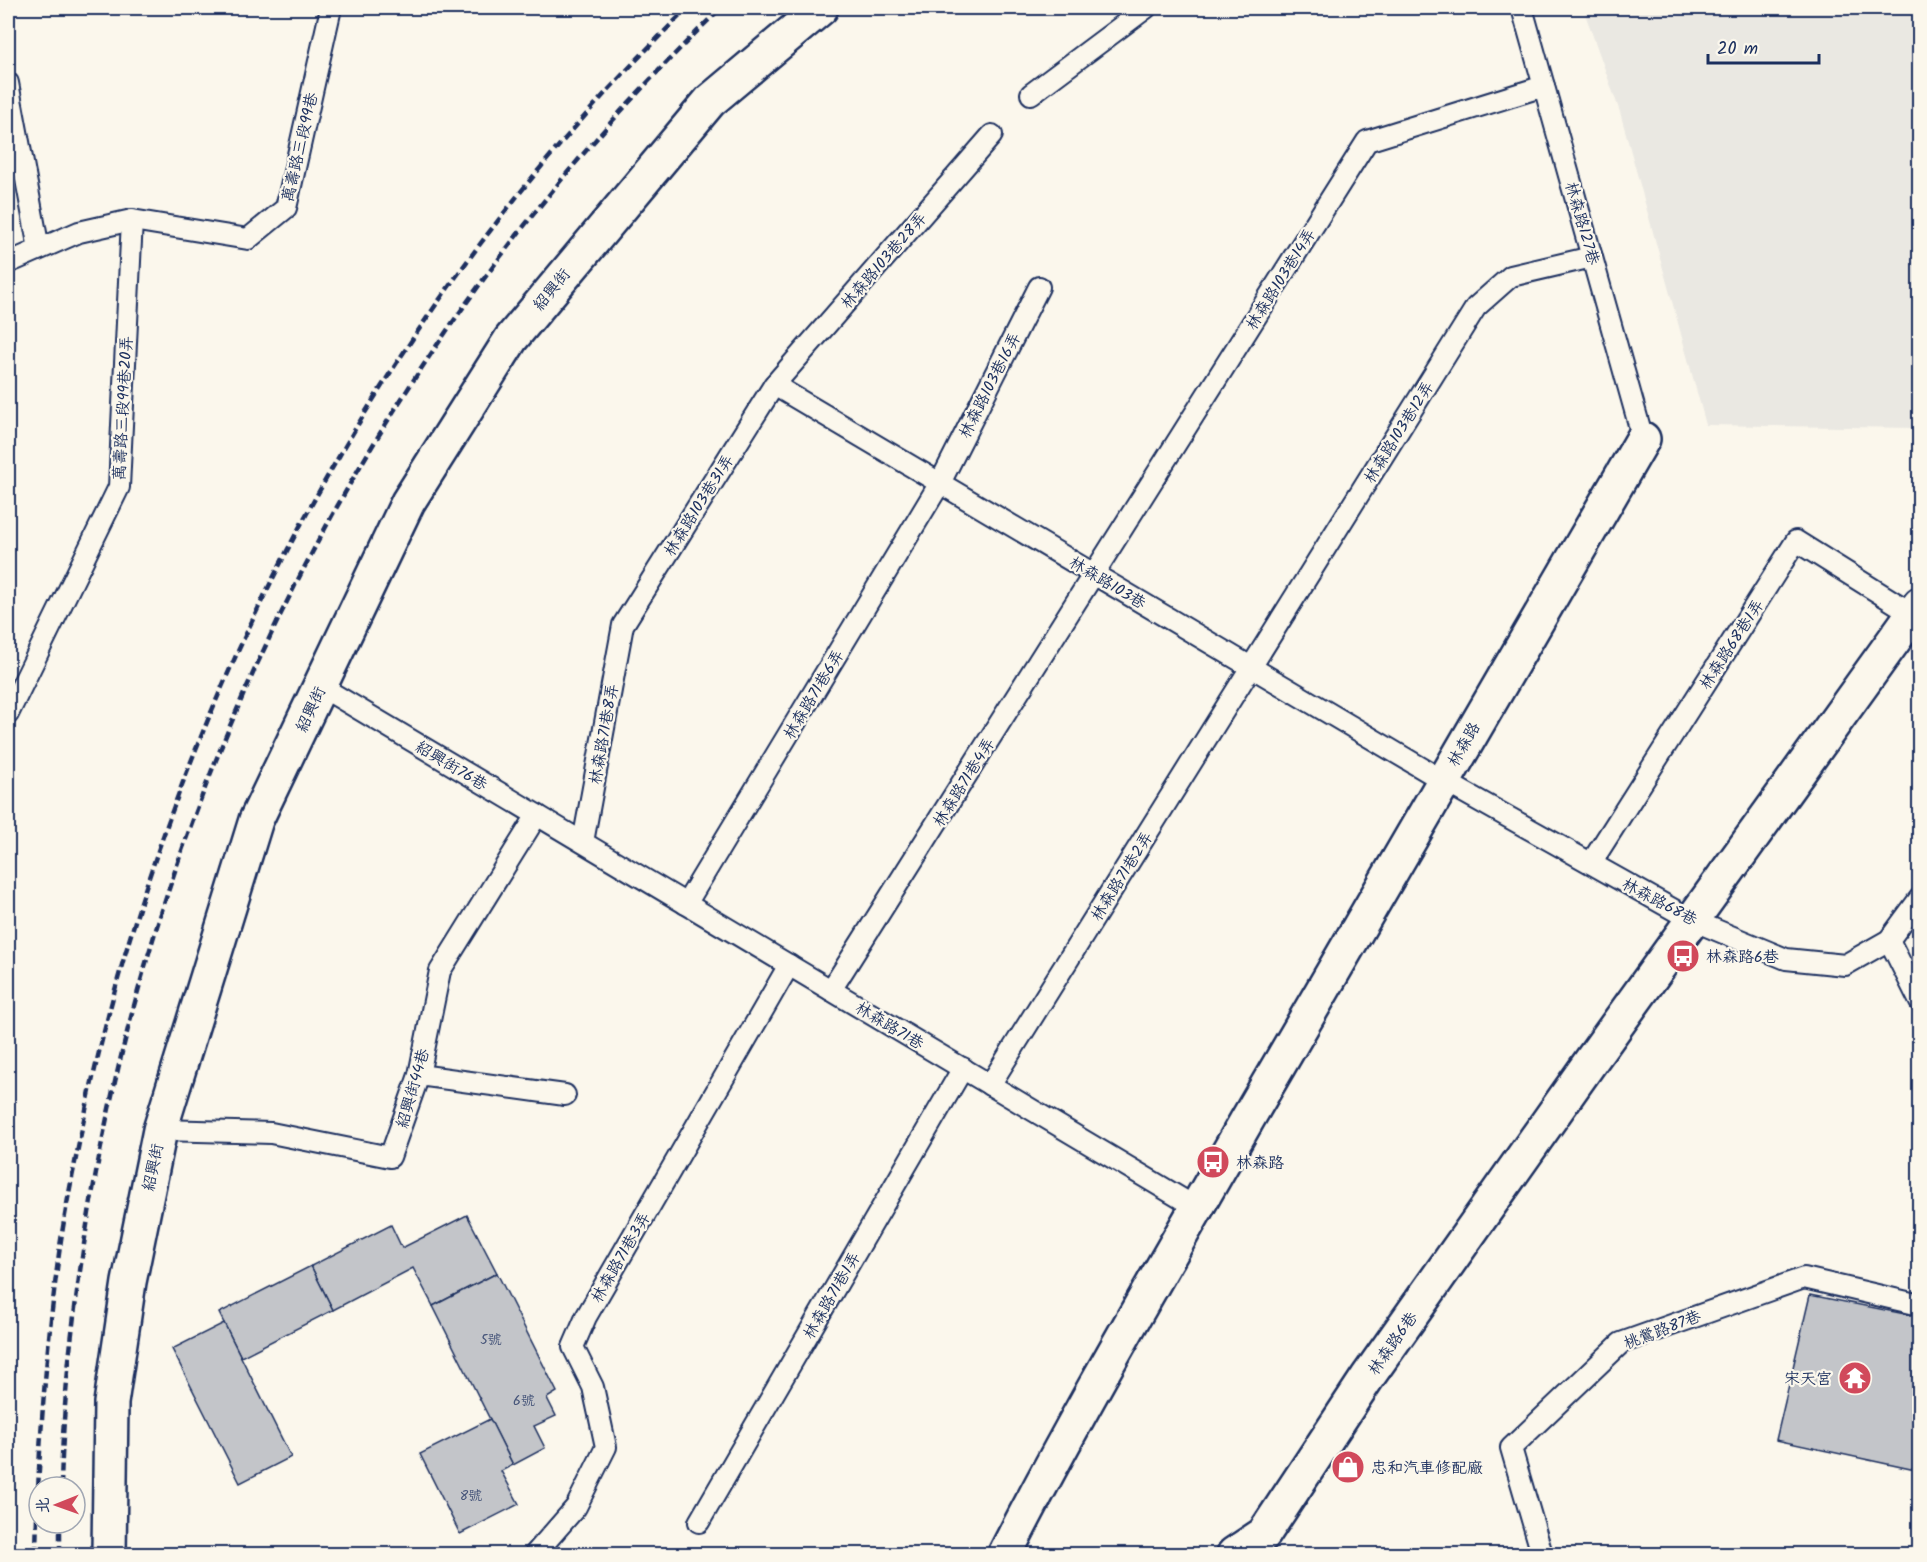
<svg xmlns="http://www.w3.org/2000/svg" width="1927" height="1562" font-family="Kalam,'LXGW WenKai TC',sans-serif">
	<style>
		.built { fill: #eae8e2 }
		.building { fill: #c3c5c9; stroke: #1b2f5e; stroke-width: 1.5 }
		.lines { fill: none; stroke-linecap: round; stroke-linejoin: round }
		.lane-casing { stroke: #1b2f5e; stroke-width: 24 }
		.street-casing { stroke: #1b2f5e; stroke-width: 38 }
		.lane { stroke: #fbf7ec; stroke-width: 20 }
		.street { stroke: #fbf7ec; stroke-width: 33 }
		.rail { stroke: #1b2f5e; stroke-width: 4.5; stroke-dasharray: 9 4.5; stroke-linecap: butt }
		.labels { text-anchor: middle; stroke-width: 4.5; stroke-linejoin: round; paint-order: stroke }
		.number-label { font-size: 14px; fill: #455479 }
		.street-label { font-size: 16px; fill: #1b2f5e; stroke: #fbf7ec }
		.poi-label { font-size: 16px; fill: #1b2f5e; stroke: #fbf7ec; text-anchor: start }
	</style>
	<rect width="100%" height="100%" fill="#fbf7ec"/>
	<filter id="ink" filterUnits="userSpaceOnUse"><feTurbulence type="fractalNoise" baseFrequency=".0167" numOctaves="2"/><feDisplacementMap in="SourceGraphic" scale="12" xChannelSelector="R" yChannelSelector="G"/><feConvolveMatrix kernelMatrix="1 2 1 2 8 2 1 2 1" color-interpolation-filters="sRGB"/></filter>
	<g filter="url(#ink)">
		<polygon class="built" points="1583,8 1919,8 1919,428 1706,425 1620,112"/>
		<g class="building">
			<polygon points="467,1215 497,1273 433,1306 413,1268 333,1310 311,1266 391,1225 402,1248"/>
			<polygon points="311,1266 333,1310 241,1357 219,1313"/>
			<polygon points="497,1273 557,1392 547,1398 556,1416 534,1426 545,1448 513,1465 433,1306"/>
			<polygon points="1810,1295 1920,1317 1920,1471 1776,1440"/>
			<polygon points="224,1323 291,1457 240,1483 172,1349"/>
			<polygon points="490,1419 513,1465 501,1471 519,1504 460,1534 420,1454"/>
		</g>
		<g class="lines">
			<g class="lane-casing">
				<g id="lane">
					<polyline points="1522,8 1643,439"/>
					<polyline points="8,83 39,249"/>
					<polyline points="1031,94 1146,8"/>
					<polyline points="8,263 79,232 132,220 248,239 286,208 331,8"/>
					<polyline points="774,385 1442,780 1692,920 1786,959 1845,965 1889,940 1920,898"/>
					<polyline points="320,686 1197,1208"/>
					<polyline points="8,714 119,487 132,220"/>
					<polyline points="583,842 623,625 774,385 992,135"/>
					<polyline points="1591,863 1796,541 1913,614"/>
					<polyline points="686,904 940,483 1039,287"/>
					<polyline points="1889,940 1920,1002"/>
					<polyline points="831,990 1367,141 1544,86"/>
					<polyline points="419,1075 565,1095"/>
					<polyline points="990,1085 1476,307 1511,276 1592,257"/>
					<polyline points="160,1130 271,1133 390,1157 419,1075 440,971 537,815"/>
					<polyline points="699,1522 963,1068"/>
					<polyline points="535,1554 576,1507 606,1447 593,1387 573,1347 586,1317 789,965"/>
					<polyline points="1542,1554 1511,1448 1621,1343 1804,1278 1920,1305"/>
				</g>
			</g>
			<g class="street-casing">
				<g id="street">
					<polyline points="109,1554 111,1403 129,1282 160,1130 256,820 408,502 511,339 710,101 821,8"/>
					<path d="M1005 1554C1080 1407 1165 1264 1247 1120 1378 892 1510 665 1643 439"/>
					<polyline points="1234,1554 1264,1534 1367,1378 1593,1058 1920,604"/>
				</g>
			</g>
			<use href="#lane" class="lane"/>
			<use href="#street" class="street"/>
			<g class="rail">
				<path d="M61 1487C63 1396 74 1303 89 1213 165 756 387 330 721 8"/>
				<path d="M36 1554C38 1456 45 1359 58 1261 65 1207 77 1153 88 1100 177 691 388 299 688 8"/>
				<polyline points="60,1554 60,1523"/>
			</g>
		</g>
	</g>
	<defs>
		<g id="bus-disc" transform="scale(1.725)"><circle r="9.5" fill="#d1495b" stroke="#fbf7ec"/><path d="M-5-6H5V4H4V6H2V4H-2V6H-4V4H-5ZM-3.5-4V0h7V-4ZM-3.5 1.2v1.5H-2V1.2ZM2 1.2v1.5H3.5V1.2Z" fill="#fff"/></g>
		<g id="temple-disc" transform="scale(1.725)"><circle r="9.5" fill="#d1495b" stroke="#fbf7ec"/><path d="M0-6L5-2H3V0L6.5 2.5H4V6H1.5V3h-3V6H-4V2.5H-6.5L-3 0V-2H-5Z" fill="#fff"/></g>
		<g id="shop-disc" transform="scale(1.725)"><circle r="9.5" fill="#d1495b" stroke="#fbf7ec"/><path d="M-5-2.5h2.3a2.7 3.5 0 0 1 5.4 0H5L5.5 6h-11ZM-1.5-2.5h3a1.5 2.3 0 0 0-3 0Z" fill="#fff"/></g>
	</defs>
	<g fill-rule="evenodd">
		<use href="#bus-disc" x="1683" y="956"/>
		<use href="#bus-disc" x="1213" y="1162"/>
		<use href="#temple-disc" x="1855" y="1378"/>
		<use href="#shop-disc" x="1348" y="1467"/>
	</g>
	<g class="labels">
		<g class="number-label">
			<text x="491" y="1344">5號</text>
			<text x="524" y="1405">6號</text>
			<text x="471" y="1500">8號</text>
		</g>
		<g class="street-label">
			<text transform="translate(299 147) rotate(-77)" y="6">萬壽路三段99巷</text>
			<text transform="translate(1583 223) rotate(74)" y="6">林森路127巷</text>
			<text transform="translate(883 260) rotate(-49)" y="6">林森路103巷28弄</text>
			<text transform="translate(1280 279) rotate(-58)" y="6">林森路103巷14弄</text>
			<text transform="translate(551 289) rotate(-51)" y="6">紹興街</text>
			<text transform="translate(989 385) rotate(-63)" y="6">林森路103巷16弄</text>
			<text transform="translate(122 408) rotate(-87)" y="6">萬壽路三段99巷20弄</text>
			<text transform="translate(1398 432) rotate(-58)" y="6">林森路103巷12弄</text>
			<text transform="translate(698 505) rotate(-58)" y="6">林森路103巷31弄</text>
			<text transform="translate(1108 582) rotate(31)" y="6">林森路103巷</text>
			<text transform="translate(1731 644) rotate(-57)" y="6">林森路68巷1弄</text>
			<text transform="translate(813 694) rotate(-59)" y="6">林森路71巷6弄</text>
			<text transform="translate(310 709) rotate(-65)" y="6">紹興街</text>
			<text transform="translate(603 734) rotate(-80)" y="6">林森路71巷8弄</text>
			<text transform="translate(1463 744) rotate(-60)" y="6">林森路</text>
			<text transform="translate(452 765) rotate(31)" y="6">紹興街76巷</text>
			<text transform="translate(963 782) rotate(-58)" y="6">林森路71巷4弄</text>
			<text transform="translate(1121 876) rotate(-58)" y="6">林森路71巷2弄</text>
			<text transform="translate(1660 901) rotate(28)" y="6">林森路68巷</text>
			<text transform="translate(890 1025) rotate(31)" y="6">林森路71巷</text>
			<text transform="translate(412 1088) rotate(-74)" y="6">紹興街44巷</text>
			<text transform="translate(152 1167) rotate(-78)" y="6">紹興街</text>
			<text transform="translate(620 1257) rotate(-60)" y="6">林森路71巷3弄</text>
			<text transform="translate(831 1295) rotate(-60)" y="6">林森路71巷1弄</text>
			<text transform="translate(1662 1329) rotate(-21)" y="6">桃鶯路87巷</text>
			<text transform="translate(1392 1343) rotate(-55)" y="6">林森路6巷</text>
		</g>
		<g class="poi-label">
			<text x="1706" y="962">林森路6巷</text>
			<text x="1236" y="1168">林森路</text>
			<text x="1832" y="1384" text-anchor="end">宋天宮</text>
			<text x="1371" y="1473">忠和汽車修配廠</text>
		</g>
	</g>
	<rect width="1927" height="1562" fill="none" stroke="#fbf7ec" stroke-width="30"/>
	<rect x="15" y="15" width="1897" height="1532" fill="none" stroke="#1b2f5e" stroke-width="2" filter="url(#ink)"/>
	<g transform="translate(57 1505) rotate(269)"><circle r="28" fill="#fbf7ec" stroke="#a1a7b3" stroke-width="1.5"/>
	<path d="M0-4.5L10 22L0 15L-10 22Z" fill="#d1495b"/>
	<text y="-9" font-size="16" font-weight="bold" text-anchor="middle" fill="#1b2f5e">北</text>
	</g>
	<path d="M1708 54v9h111v-9" fill="none" stroke="#1b2f5e" stroke-width="3"/>
	<text x="1717" y="54" font-size="18" fill="#1b2f5e" stroke="#fbf7ec" stroke-width="4.5" paint-order="stroke">20 m</text>
</svg>
